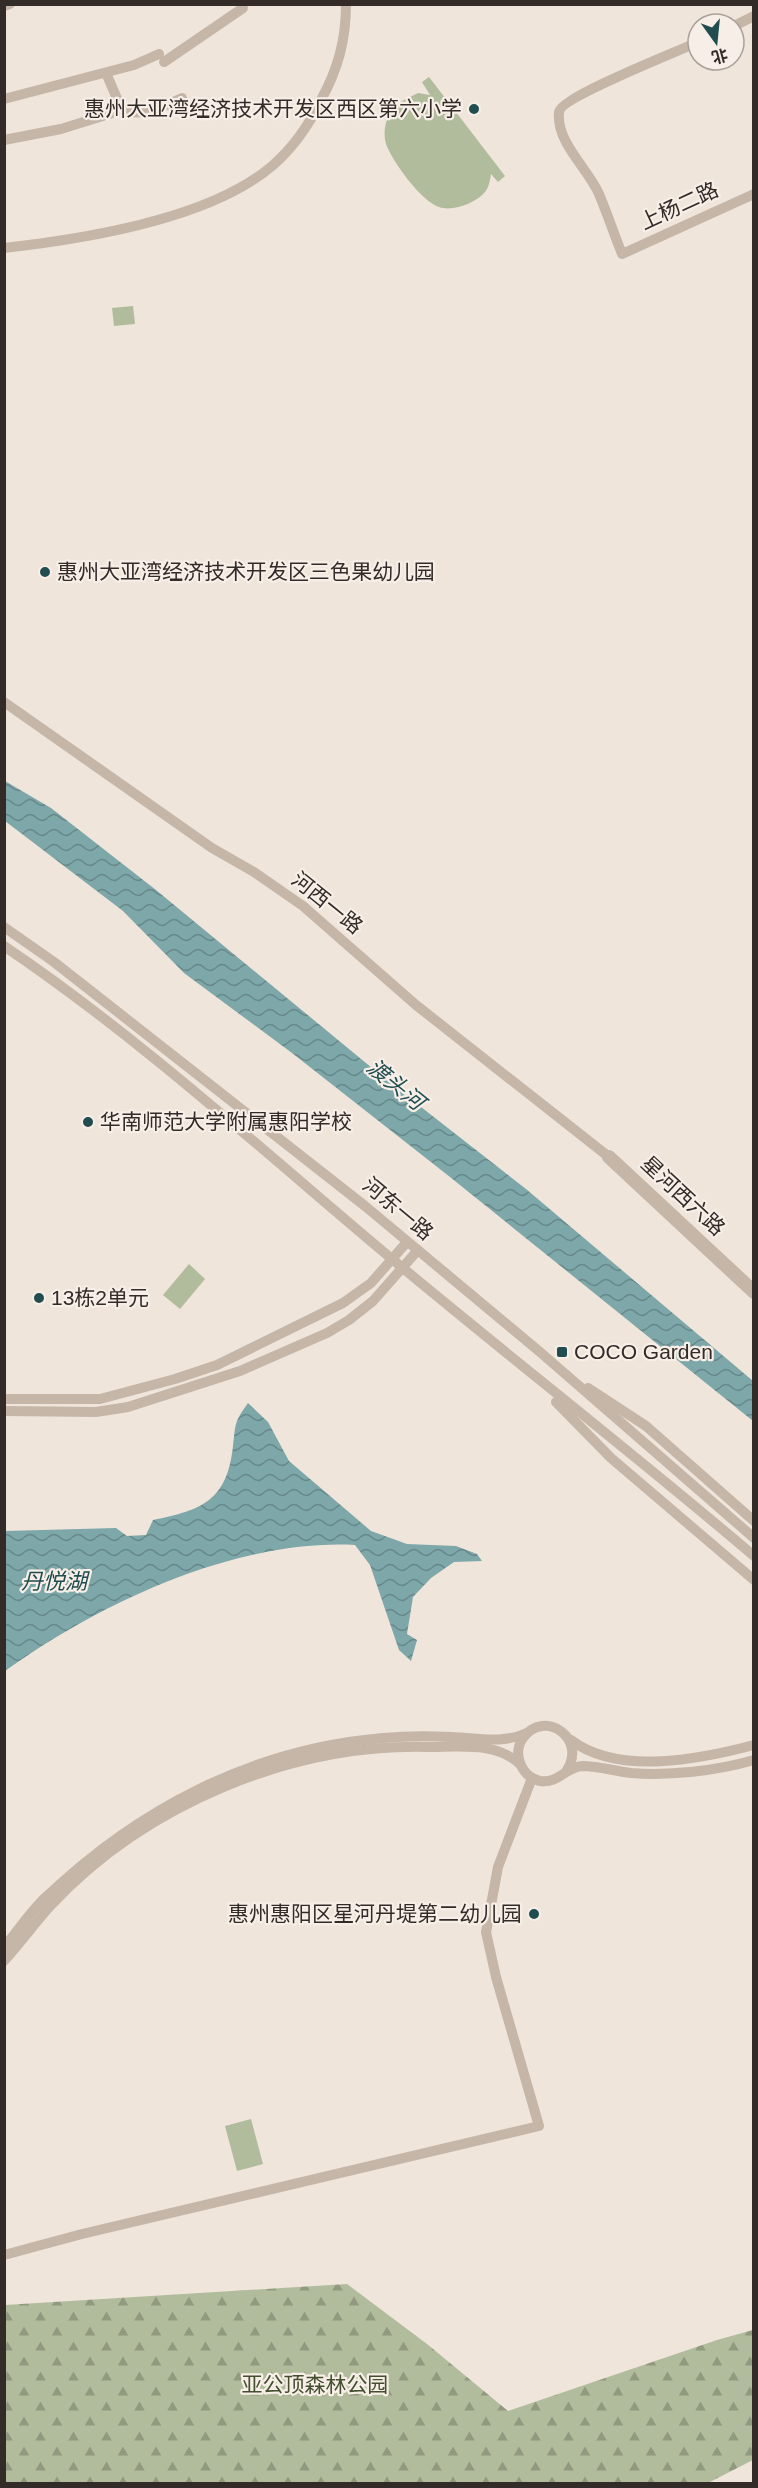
<svg xmlns="http://www.w3.org/2000/svg" width="758" height="2488" font-family="Arial,'Noto Sans SC',sans-serif">
	<style>
		.forest { fill: url(#forest-firs) }
		.pitch { fill: #b1bc9c }
		.water { fill: url(#water-waves) }
		.lines { fill: none; stroke-linecap: round; stroke-linejoin: round }
		.minor { stroke: #c5b6a8; stroke-width: 10 }
		.tertiary { stroke: #c5b6a8; stroke-width: 14 }
		.poi-dot { fill: #214d50; stroke: #f7efe7; stroke-width: 2 }
		.labels { text-anchor: middle; stroke-width: 4.5; stroke-linejoin: round; paint-order: stroke }
		.poi-label { font-size: 21px; fill: #332b27; stroke: #f7efe7; text-anchor: start }
		.street-label { font-size: 21px; fill: #332b27; stroke: #f7efe7 }
		.park-label { font-size: 21px; fill: #434f2e; stroke: #f7efe7 }
		.water-label { font-size: 22px; font-style: italic; fill: #214d50; stroke: #f7efe7 }
	</style>
	<defs>
		<pattern id="forest-firs" width="22" height="20" patternUnits="userSpaceOnUse" patternTransform="scale(1.5)"><rect width="22" height="20" fill="#b1bc9c"/><path d="M5 1l3.5 6h-7zM16 11l3.5 6h-7z" fill="#91997f"/></pattern>
		<pattern id="water-waves" width="16" height="10" patternUnits="userSpaceOnUse" patternTransform="scale(1.5)"><rect width="16" height="10" fill="#7da7a9"/><path d="M0 5q4-4 8 0t8 0" fill="none" stroke="#67888a"/></pattern>
	</defs>
	<rect width="100%" height="100%" fill="#efe5db"/>
	<polygon class="forest" points="347,2284 427,2344 508,2411 717,2340 753,2330 753,2460 706,2484 5,2483 5,2305"/>
	<g class="pitch">
		<path d="M429 77 505 176 498 182 491 174C490 180 489 187 485 192 476 203 453 212 439 207 421 201 392 161 386 144 382 130 387 116 394 105L418 93 430 95 422 82Z"/>
		<polygon points="133,306 135,324 114,326 112,308"/>
		<polygon points="189,1264 205,1279 180,1309 163,1295"/>
		<polygon points="251,2119 263,2164 237,2171 225,2126"/>
	</g>
	<g class="water">
		<polygon points="5,781 51,808 156,890 389,1082 526,1189 753,1381 753,1421 450,1177 292,1053 184,973 123,911 5,821"/>
		<path d="M248 1403 268 1422 289 1461 371 1531 407 1544 456 1546 477 1554 482 1561 454 1562 431 1578 413 1597 407 1634 417 1640 411 1661 399 1650 370 1565 355 1545C235 1539 100 1603 5 1671V1531L116 1528 127 1536 146 1535 153 1520C202 1510 227 1501 233 1446 236 1422 234 1423 248 1403Z"/>
	</g>
	<g class="lines">
		<g class="minor">
			<polyline points="4,6 10,4"/>
			<polyline points="734,26 754,16"/>
			<path d="M698 42C679 51 561 97 559 112 556 143 588 168 599 194 607 213 614 234 622 254L754 194"/>
			<polyline points="164,62 243,8"/>
			<polyline points="106,73 122,110"/>
			<polyline points="4,99 134,65 159,54"/>
			<path d="M4 140 61 129 122 110C142 118 164 106 182 98"/>
			<path d="M4 248C85 239 210 219 272 166 293 148 309 125 321 100 338 69 346 40 346 4"/>
			<polyline points="4,702 212,848 254,872 303,906 416,1005 609,1157"/>
			<polyline points="4,927 54,962 365,1206 540,1352 754,1538"/>
			<path d="M4 946C140 1038 261 1149 386 1254 508 1356 633 1453 754 1556"/>
			<polyline points="588,1388 646,1426 754,1521"/>
			<polyline points="4,1399 100,1399 175,1379 217,1365 343,1303 371,1283 407,1242"/>
			<polyline points="556,1402 611,1458 754,1580"/>
			<polyline points="4,1411 96,1412 128,1407 240,1371 327,1333 349,1320 373,1301 418,1250"/>
			<path d="M571 1740C618 1776 701 1759 754 1745"/>
			<path d="M565 1773C590 1739 544 1708 523 1738 512 1753 521 1777 540 1781 558 1784 566 1767 582 1766 598 1766 615 1771 631 1773 670 1776 716 1771 754 1760"/>
			<path d="M4 1947C18 1931 30 1912 45 1898 139 1808 253 1749 383 1738 406 1736 429 1736 451 1737 478 1738 503 1744 527 1733"/>
			<path d="M4 1961C20 1943 35 1923 51 1905 146 1804 292 1743 430 1747 461 1747 496 1742 520 1764"/>
			<polyline points="4,2255 82,2234 539,2126 496,1977 486,1932 498,1867 532,1778"/>
		</g>
		<polyline class="tertiary" points="609,1157 754,1292"/>
	</g>
	<g class="poi-dot">
		<circle cx="474" cy="109" r="6"/>
		<circle cx="45" cy="572" r="6"/>
		<circle cx="88" cy="1122" r="6"/>
		<circle cx="39" cy="1298" r="6"/>
		<rect x="556" y="1346" width="12" height="12" rx="3"/>
		<circle cx="534" cy="1914" r="6"/>
	</g>
	<g class="labels">
		<g class="poi-label">
			<text x="462" y="116" text-anchor="end">惠州大亚湾经济技术开发区西区第六小学</text>
			<text x="57" y="579">惠州大亚湾经济技术开发区三色果幼儿园</text>
			<text x="100" y="1129">华南师范大学附属惠阳学校</text>
			<text x="51" y="1305">13栋2单元</text>
			<text x="574" y="1359">COCO Garden</text>
			<text x="522" y="1921" text-anchor="end">惠州惠阳区星河丹堤第二幼儿园</text>
		</g>
		<g class="street-label">
			<text transform="translate(679 206) rotate(-25)" y="7">上杨二路</text>
			<text transform="translate(327 903) rotate(39)" y="7">河西一路</text>
			<text transform="translate(683 1196) rotate(43)" y="7">星河西六路</text>
			<text transform="translate(398 1209) rotate(40)" y="7">河东一路</text>
		</g>
		<g class="park-label">
			<text x="315" y="2392">亚公顶森林公园</text>
		</g>
		<g class="water-label">
			<text transform="translate(396 1084) rotate(39)" y="8">渡头河</text>
			<text x="54" y="1589">丹悦湖</text>
		</g>
	</g>
	<rect width="758" height="2488" fill="none" stroke="#332b27" stroke-width="12"/>
	<g transform="translate(716 42) rotate(165)"><circle r="28" fill="#f7efe7" stroke="#a9a19a" stroke-width="1.5"/>
	<path d="M0-4.5L10 22L0 15L-10 22Z" fill="#214d50"/>
	<text y="-9" font-size="16" font-weight="bold" text-anchor="middle" fill="#332b27">北</text>
	</g>
</svg>
